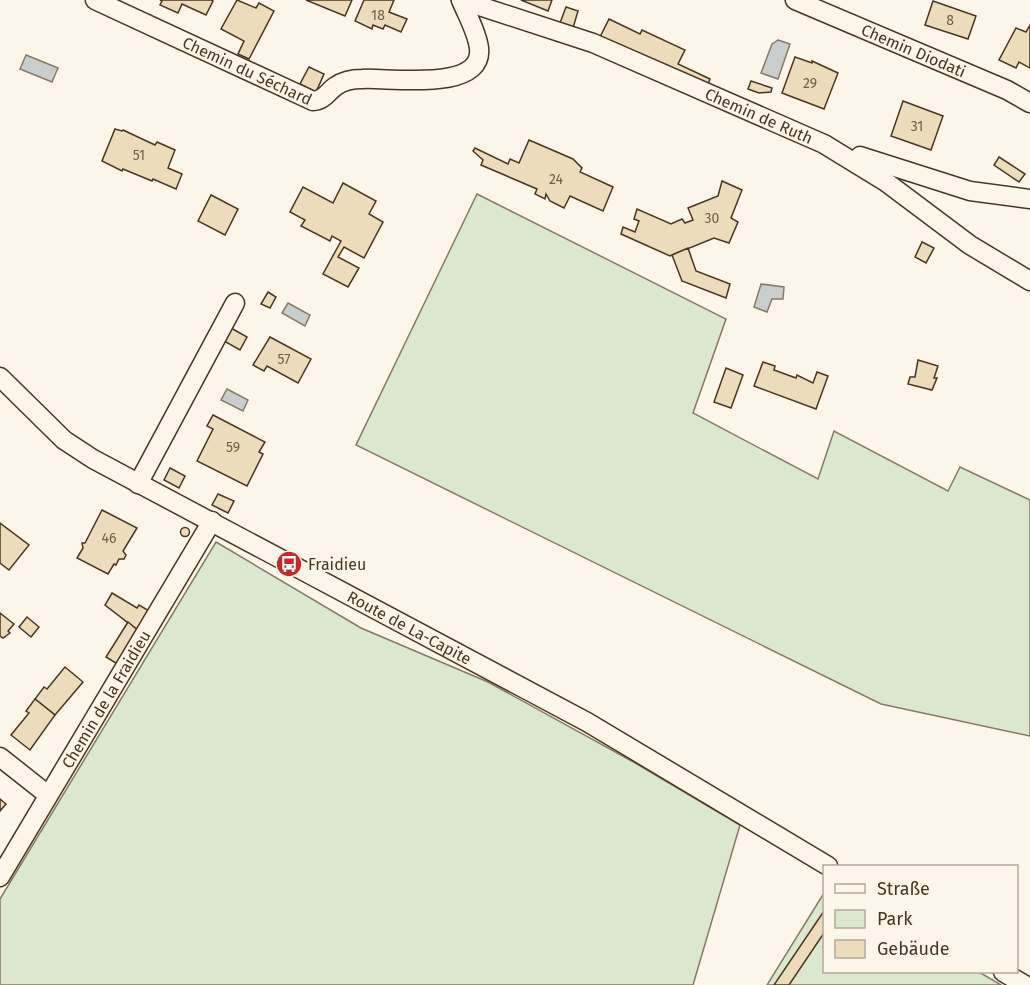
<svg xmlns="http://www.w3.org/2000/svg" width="1030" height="985" font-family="'Fira Sans',sans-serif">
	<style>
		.green { fill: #dce7d0; stroke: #887966; stroke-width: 1.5 }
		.water { fill: #c9cecd; stroke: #887966; stroke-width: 1.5 }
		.building { fill: #ecdcbc; stroke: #4a3520; stroke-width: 1.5 }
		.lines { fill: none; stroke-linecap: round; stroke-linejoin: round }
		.minor-casing { stroke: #4a3520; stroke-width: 21 }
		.minor { stroke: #fbf6e9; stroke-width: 18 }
		.labels { text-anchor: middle; stroke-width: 4.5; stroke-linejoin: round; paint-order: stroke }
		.number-label { font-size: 14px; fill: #725f47 }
		.street-label { font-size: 16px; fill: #4a3520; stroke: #fbf6e9 }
		.poi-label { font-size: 16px; fill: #4a3520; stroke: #fbf6e9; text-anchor: start }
	</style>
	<rect width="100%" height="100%" fill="#fbf6e9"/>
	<g class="green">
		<polygon points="477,194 726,319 693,413 818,479 834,431 948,491 960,467 1030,500 1030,736 881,704 356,445"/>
		<polygon points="216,542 361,628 488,682 637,764 740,825 693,985 0,985 0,899"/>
		<polygon points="824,893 824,972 979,972 1001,985 767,985"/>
	</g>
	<g class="water">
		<polygon points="778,40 790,44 778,79 761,73 772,44"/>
		<polygon points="26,55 58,68 52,82 20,69"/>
		<polygon points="761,284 784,287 783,299 772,299 767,312 754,307"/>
		<polygon points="288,303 310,315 305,326 282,313"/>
		<polygon points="227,389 248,400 243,411 221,400"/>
	</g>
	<g class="building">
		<polygon points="160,0 211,0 213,1 206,15 182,4 178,13 160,5 162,1"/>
		<polygon points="237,0 256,8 259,3 274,11 249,59 238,54 244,41 221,29"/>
		<polygon points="306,0 352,0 345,16"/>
		<polygon points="364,0 394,0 389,12 407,19 401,32 385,25 383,29 373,25 372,29 355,21"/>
		<polygon points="521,0 552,0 548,11"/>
		<polygon points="933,1 976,16 968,39 925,25"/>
		<polygon points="566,7 578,11 573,28 560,23"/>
		<polygon points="609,19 640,34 642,30 685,50 678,64 710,79 707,87 600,37"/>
		<polygon points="1030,25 1030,68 1019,62 1016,68 999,60 1016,28 1026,32"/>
		<polygon points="795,57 812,63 812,61 838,73 824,109 782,93"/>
		<polygon points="309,67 324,74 316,92 300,84"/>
		<polygon points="751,81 772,88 771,92 759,93 748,89"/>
		<polygon points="903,101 943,116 931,150 891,136"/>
		<polygon points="115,129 122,131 123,130 155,145 157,142 175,150 168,168 182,174 176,189 153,179 152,181 123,169 122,171 102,161"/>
		<polygon points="529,140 573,159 582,168 580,172 613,187 603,211 570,196 564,208 550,201 546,194 545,199 535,194 537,189 481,165 483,160 473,151 475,148 508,164 510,159 519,163"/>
		<polygon points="999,157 1025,174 1019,182 994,165"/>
		<polygon points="722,181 742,190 731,218 738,222 729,243 714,238 670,256 621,234 623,227 635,232 639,221 634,219 637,209 671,224 682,219 685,223 693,220 688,208 718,196"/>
		<polygon points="343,183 376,201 369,214 383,222 364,258 344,247 338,257 359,268 348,287 323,274 341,241 332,236 330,241 301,226 305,220 290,212 303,187 333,203"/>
		<polygon points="211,195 238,209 225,235 198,221"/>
		<polygon points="922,242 934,248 926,263 915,257"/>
		<polygon points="688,248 696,271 730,284 726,298 682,281 672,255"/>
		<polygon points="268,292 276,297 270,308 261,304"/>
		<polygon points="231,328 247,337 240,350 224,341"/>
		<polygon points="270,337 311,359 298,383 267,366 264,371 253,365"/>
		<polygon points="918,360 938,366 934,378 937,378 932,390 908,384 910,377 915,377"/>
		<polygon points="763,362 775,366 774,370 796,378 797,375 813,383 817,372 828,376 816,409 754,386"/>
		<polygon points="726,368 743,375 731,408 714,402"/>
		<polygon points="213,415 265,442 259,452 263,454 247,486 197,461 213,429 207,426"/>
		<polygon points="170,468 185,476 179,488 164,480"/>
		<polygon points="218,494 234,501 228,513 212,505"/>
		<polygon points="102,510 137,528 123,551 126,555 124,559 119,559 116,565 114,564 108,574 77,558 83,548 82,543 85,543"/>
		<polygon points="0,523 29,545 9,570 0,563"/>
		<circle cx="185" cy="532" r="4.5"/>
		<polygon points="112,593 137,608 139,605 151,612 140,632 105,605"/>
		<polygon points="0,613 14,624 8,631 10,633 3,638 0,636"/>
		<polygon points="27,617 39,627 31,637 19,627"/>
		<polygon points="128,622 140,632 119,665 106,657"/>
		<polygon points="65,667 83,682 55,715 35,699 44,687 47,689"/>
		<polygon points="35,699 55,715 30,750 11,735 29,713 26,711"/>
		<polygon points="0,799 6,804 0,811"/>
		<polygon points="824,911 824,933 789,985 774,985"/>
	</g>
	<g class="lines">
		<g class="minor-casing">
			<g id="minor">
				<path id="s1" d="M95 0 313 101C324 101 328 91 336 86 343 81 354 79 362 79 389 77 484 93 479 48 477 32 467 15 461 0"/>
				<path id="s2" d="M461 0 593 43 824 144 886 182 970 245 1030 281"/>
				<path id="s3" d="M795 0 1007 90 1030 103"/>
				<polyline points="860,156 970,191 1030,199"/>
				<path id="s4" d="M0 377 64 440 93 459 587 722 828 866"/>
				<polyline points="138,484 235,303"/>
				<polyline points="0,757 48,795"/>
				<path id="s5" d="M0 877 212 521"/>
				<polyline points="1003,972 1025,985"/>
			</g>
		</g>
		<use href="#minor" class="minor"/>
	</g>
	<defs>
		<g id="bus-disc" transform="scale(1.35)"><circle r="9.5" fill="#c62828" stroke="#fbf6e9"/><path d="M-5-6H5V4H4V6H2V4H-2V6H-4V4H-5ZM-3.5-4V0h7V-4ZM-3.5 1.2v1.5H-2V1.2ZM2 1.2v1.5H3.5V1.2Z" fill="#fff"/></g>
	</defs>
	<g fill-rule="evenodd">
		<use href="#bus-disc" x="289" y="564"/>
	</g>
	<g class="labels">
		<g class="number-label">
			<text x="378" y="20">18</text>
			<text x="950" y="25">8</text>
			<text x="810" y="88">29</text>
			<text x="917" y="131">31</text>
			<text x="139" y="160">51</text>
			<text x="556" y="184">24</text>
			<text x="712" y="223">30</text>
			<text x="284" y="364">57</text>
			<text x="233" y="452">59</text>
			<text x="109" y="543">46</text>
		</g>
		<g class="street-label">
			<text dy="6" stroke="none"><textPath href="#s3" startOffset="129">Chemin Diodati</textPath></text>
			<text dy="6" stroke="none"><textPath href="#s1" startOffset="168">Chemin du Séchard</textPath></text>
			<text dy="6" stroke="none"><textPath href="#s2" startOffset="320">Chemin de Ruth</textPath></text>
			<text dy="6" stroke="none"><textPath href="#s4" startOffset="483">Route de La-Capite</textPath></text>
			<text dy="6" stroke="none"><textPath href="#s5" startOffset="207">Chemin de la Fraidieu</textPath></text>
		</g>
		<g class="poi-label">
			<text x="308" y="570">Fraidieu</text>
		</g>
	</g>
	<rect x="823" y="865" width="195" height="108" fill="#fbf6e9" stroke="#b4a999" stroke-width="1.5"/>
	<rect x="835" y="884" width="30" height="9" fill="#fbf6e9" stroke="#b4a999" stroke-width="1.5"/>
	<text x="877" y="895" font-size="18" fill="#4a3520">Straße</text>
	<rect x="835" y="910" width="30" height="18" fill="#dce7d0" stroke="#b4a999" stroke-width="1.5"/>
	<text x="877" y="925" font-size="18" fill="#4a3520">Park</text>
	<rect x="835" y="940" width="30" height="18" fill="#ecdcbc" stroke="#b4a999" stroke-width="1.5"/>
	<text x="877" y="955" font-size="18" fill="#4a3520">Gebäude</text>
</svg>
